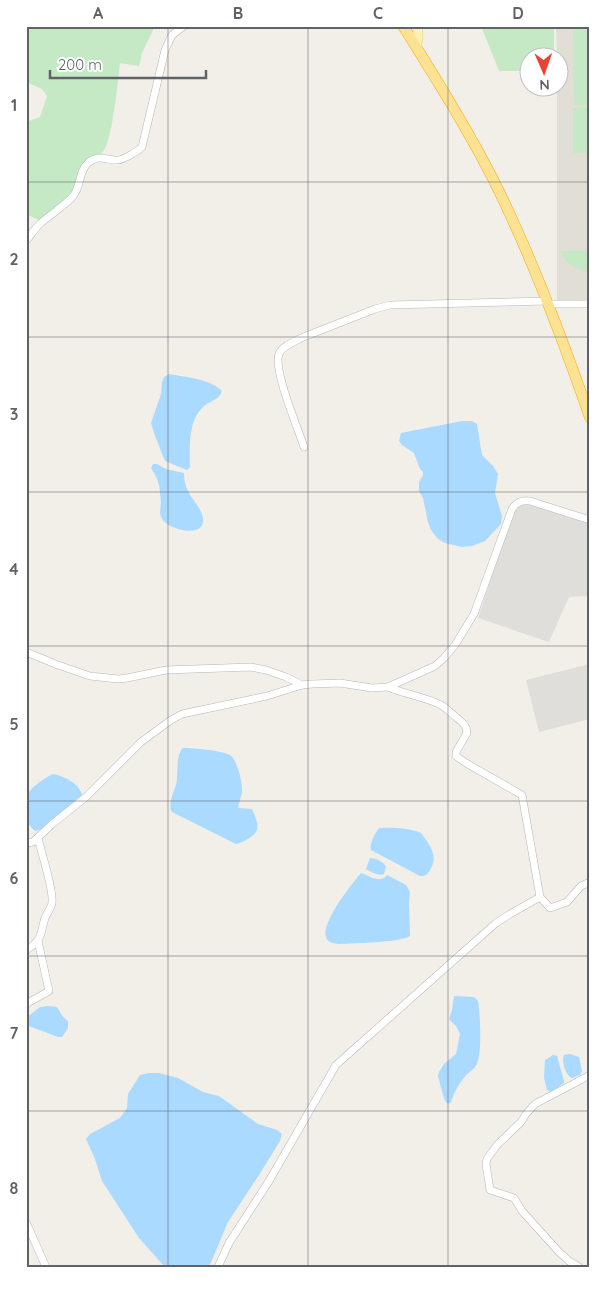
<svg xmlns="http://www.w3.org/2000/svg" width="616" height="1293" font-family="Quicksand,sans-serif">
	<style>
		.industrial { fill: #e0deda }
		.education { fill: #e1ded6 }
		.green { fill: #c5e8c5 }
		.water { fill: #aadaff }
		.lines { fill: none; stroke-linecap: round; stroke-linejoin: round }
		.minor-casing { stroke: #b5b8bc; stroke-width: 8 }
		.major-casing { stroke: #f2c960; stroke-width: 10 }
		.highway-casing { stroke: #f9ab00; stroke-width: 11 }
		.minor { stroke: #fff; stroke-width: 7 }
		.major { stroke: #fff2af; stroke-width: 9 }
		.highway { stroke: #fde293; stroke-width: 10 }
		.grid { fill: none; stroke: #5f6368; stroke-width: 1; stroke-opacity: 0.55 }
		.neatline { fill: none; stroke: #5f6368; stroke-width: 2 }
		.grid-label { font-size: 16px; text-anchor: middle; font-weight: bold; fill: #5f6368 }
	</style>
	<rect width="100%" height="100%" fill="#f1efe8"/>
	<g class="industrial">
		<polygon points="524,503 590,524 590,596 569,597 549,642 478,618 515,507"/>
		<polygon points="590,664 590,719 539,732 526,680"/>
	</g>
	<polygon class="education" points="556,26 590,26 590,300 557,300 557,88 558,88 558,58 557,57"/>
	<g class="green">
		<path d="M26 26H155L142 53 139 66 120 63C118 81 112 143 102 153 97 159 88 157 83 164 77 172 76 181 73 189 67 200 49 212 39 220L26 214V122L40 117 47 96 42 89 26 82Z"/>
		<polygon points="481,26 554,26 554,57 528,58 528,71 499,71"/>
		<polygon points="573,26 590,26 590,105 574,105"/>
		<polygon points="590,107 590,153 573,153 573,108"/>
		<path d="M560 251H590V272C574 269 567 265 560 251Z"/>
	</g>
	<g class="water">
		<path d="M169 374C185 377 211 379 222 391 219 400 210 401 204 406 187 421 190 448 190 467L187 470 165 461 155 436 151 423 161 394 162 382 164 377Z"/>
		<polygon points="462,421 472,421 477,424 482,455 493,466 498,474 495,493 502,516 501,524 485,541 472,546 462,547 445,543 438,539 431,530 428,522 423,498 419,491 419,482 423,475 423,472 420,469 414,453 402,445 399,441 401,433"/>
		<path d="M153 464H157L166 469 184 473C184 479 185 484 187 489 191 499 202 508 203 519 205 539 166 530 161 517 159 512 161 507 161 502 160 495 160 485 157 479 156 475 153 472 151 468Z"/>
		<path d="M183 748C195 748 219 750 230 755 237 759 243 784 242 792 241 797 239 802 238 808L252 809C254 814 259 824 257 830 255 836 242 843 236 844L174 813 171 811C168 800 176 790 177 779 178 769 176 755 183 748Z"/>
		<path d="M53 774C64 776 80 784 82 795L42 829 35 831C33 829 29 825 28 822 26 816 25 799 28 794 30 788 48 776 53 774Z"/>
		<path d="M379 828C389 827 410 828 419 832 423 834 424 838 427 841 433 851 437 859 430 870 427 875 426 876 420 876L371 850C369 844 375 833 379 828Z"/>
		<path d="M370 858C376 858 384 862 386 867L384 874C378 876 371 872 366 869Z"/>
		<path d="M361 873C370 876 380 884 387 875L406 885 410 892 409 904 410 936C399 943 354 943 338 944 333 943 327 942 326 937 321 922 352 884 361 873Z"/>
		<path d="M454 996 474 997 478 1001C480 1013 483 1058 475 1067 473 1070 469 1072 466 1075 459 1083 454 1092 451 1102L448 1104 446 1102 444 1098 440 1084 438 1076 439 1072 444 1064 456 1054 460 1034 456 1026 449 1019 452 1010Z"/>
		<polygon points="48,1006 57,1007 63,1017 68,1021 68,1028 62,1037 58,1037 26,1025 26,1018 40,1007"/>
		<path d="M570 1054 579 1057 582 1071 580 1075 572 1078C566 1076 561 1062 564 1055Z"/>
		<polygon points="553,1055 557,1056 564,1081 564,1083 551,1092 547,1090 544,1078 545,1060"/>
		<polygon points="149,1073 159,1073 178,1078 203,1092 219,1096 258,1124 277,1130 282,1134 280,1141 259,1175 228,1222 209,1267 165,1267 139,1238 102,1181 95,1159 86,1139 90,1134 120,1118 127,1108 128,1094 140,1075"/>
	</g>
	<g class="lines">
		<g class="minor-casing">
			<g id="minor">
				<path d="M26 241C31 235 35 228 41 223 50 215 67 204 74 195 81 185 79 171 88 163 99 153 107 161 118 160 123 160 138 151 142 147L165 50 172 35 184 26"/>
				<polyline points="549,304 590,304"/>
				<path d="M304 447C298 428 273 370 279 354 282 346 294 342 301 338L375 309 390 305 548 301"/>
				<polyline points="26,652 58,665 90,676 118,679 127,678 166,670 251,667 266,670 286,677 302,685"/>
				<path d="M388 687C404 694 425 697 441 705 446 708 451 713 456 717 462 722 467 726 467 733L456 752V756L466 763 522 795 540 897 550 908 567 902 581 886 590 882"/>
				<path d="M26 843 33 842 51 825 86 797 141 742 171 720 182 714 267 696 302 685 312 684 340 683 372 688 388 687 435 666 444 658 455 645 474 614 512 509C516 502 522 500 530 501L590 520"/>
				<path d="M26 950C43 940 40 934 45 918 47 913 51 908 52 903 54 890 41 852 38 838"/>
				<polyline points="26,1004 49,991 38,941"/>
				<polyline points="26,1222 46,1267"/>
				<polyline points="218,1267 229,1243 269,1181 336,1065 496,923 510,914 540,897"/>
				<polyline points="579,1267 569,1261 559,1252 522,1211 514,1198 490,1190 486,1164 487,1159 497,1145 521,1122 526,1114 535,1104 590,1075"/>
			</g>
		</g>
		<g class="major-casing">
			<polyline id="major" points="417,48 418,26"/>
		</g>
		<g class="highway-casing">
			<path id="highway" d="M403 26C435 77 467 128 494 181 532 257 562 337 590 418"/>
		</g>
		<use href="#minor" class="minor"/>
		<use href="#major" class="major"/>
		<use href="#highway" class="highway"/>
	</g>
	<path class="grid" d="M168 26V1267M308 26V1267M448 26V1267M26 182H590M26 337H590M26 492H590M26 646H590M26 801H590M26 956H590M26 1111H590"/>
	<rect width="616" height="1293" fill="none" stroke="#ffffff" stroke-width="55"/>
	<g transform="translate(544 72) rotate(178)"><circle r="24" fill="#ffffff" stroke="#bfc1c3"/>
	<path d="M0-4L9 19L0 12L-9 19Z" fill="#ea4335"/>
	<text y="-8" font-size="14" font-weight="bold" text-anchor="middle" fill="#5f6368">N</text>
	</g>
	<path d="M50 70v8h156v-8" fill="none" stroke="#5f6368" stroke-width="2.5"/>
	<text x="58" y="70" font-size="15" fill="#5f6368" stroke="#ffffff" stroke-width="4" paint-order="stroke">200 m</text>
	<rect x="28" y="28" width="560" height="1238" class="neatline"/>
	<g class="grid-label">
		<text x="98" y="19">A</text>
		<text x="238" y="19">B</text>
		<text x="378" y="19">C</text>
		<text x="518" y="19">D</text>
		<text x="14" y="111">1</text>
		<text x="14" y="265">2</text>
		<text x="14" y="420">3</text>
		<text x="14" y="575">4</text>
		<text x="14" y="730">5</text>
		<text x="14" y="884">6</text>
		<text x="14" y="1039">7</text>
		<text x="14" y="1194">8</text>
	</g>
</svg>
